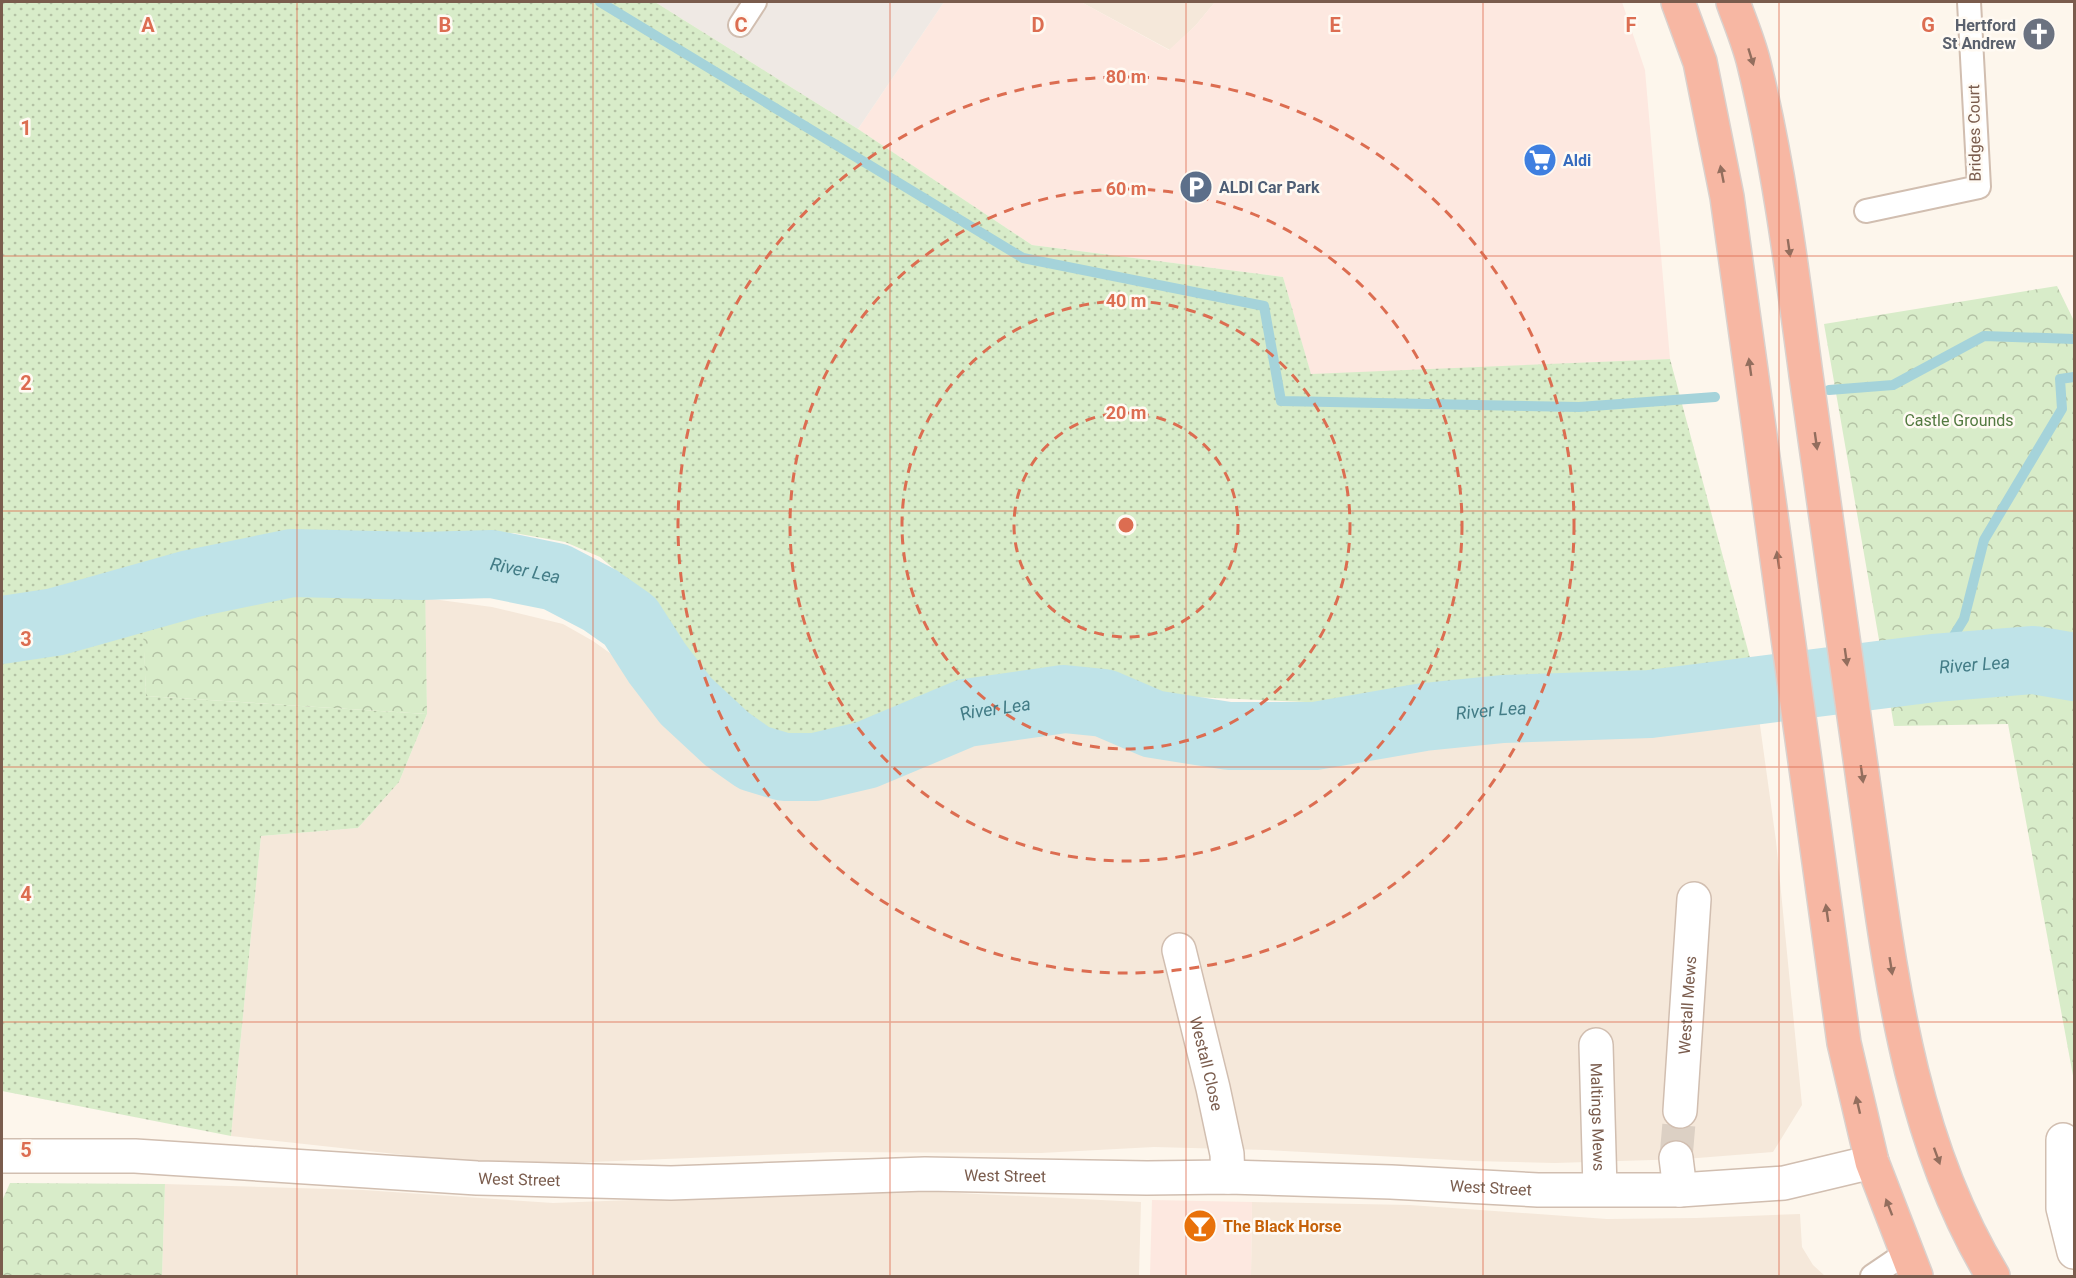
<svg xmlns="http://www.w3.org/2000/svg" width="2076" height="1278" font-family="Roboto,sans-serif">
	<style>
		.residential { fill: #f5e8da }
		.commercial { fill: #fde8e0 }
		.industrial { fill: #efe9e4 }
		.grass { fill: url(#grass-dots) }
		.forest { fill: url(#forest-crowns) }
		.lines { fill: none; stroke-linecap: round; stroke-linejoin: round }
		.stream { stroke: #a5d3da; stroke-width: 10 }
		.river { stroke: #bfe3e8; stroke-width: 68 }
		.street-tunnel { stroke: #dcd0c4; stroke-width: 33; stroke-dasharray: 33 16; stroke-linecap: butt }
		.lane-casing { stroke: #d1beb0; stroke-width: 26 }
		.street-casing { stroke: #d1beb0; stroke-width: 36 }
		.highway-casing { stroke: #dad1cd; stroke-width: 36 }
		.lane { stroke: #fff; stroke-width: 22 }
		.street { stroke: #fff; stroke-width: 33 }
		.highway { stroke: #f7b7a3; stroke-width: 33 }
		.oneway { fill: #936e5e }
		.grid { fill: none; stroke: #dc6d51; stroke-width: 1.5; stroke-opacity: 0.55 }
		.ring { fill: none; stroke: #dc6d51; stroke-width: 3; stroke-dasharray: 10 8 }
		.labels { text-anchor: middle; stroke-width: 5; stroke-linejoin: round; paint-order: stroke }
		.worship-label { font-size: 16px; font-weight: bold; fill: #5b616d; stroke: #fffaf3; text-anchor: end }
		.street-label { font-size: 16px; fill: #7a5c4d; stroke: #fffaf3 }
		.shop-label { font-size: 16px; font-weight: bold; fill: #366cbe; stroke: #fffaf3; text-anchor: start }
		.service-label { font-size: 16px; font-weight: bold; fill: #4e5e75; stroke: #fffaf3; text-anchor: start }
		.park-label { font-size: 16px; fill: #537a41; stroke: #fffaf3 }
		.food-label { font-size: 16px; font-weight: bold; fill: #c56008; stroke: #fffaf3; text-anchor: start }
		.water-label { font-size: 18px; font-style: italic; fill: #437c86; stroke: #fffaf3 }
		.grid-label { font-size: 20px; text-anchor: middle; font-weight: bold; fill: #dc6d51; stroke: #fffaf3; stroke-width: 5; stroke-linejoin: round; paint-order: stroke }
		.centre { fill: #dc6d51; stroke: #fffaf3; stroke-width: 3 }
		.ring-label { font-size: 18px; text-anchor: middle; font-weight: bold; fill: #dc6d51; stroke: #fffaf3; stroke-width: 5; stroke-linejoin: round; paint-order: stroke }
	</style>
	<defs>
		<pattern id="grass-dots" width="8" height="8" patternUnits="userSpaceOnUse" patternTransform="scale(1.5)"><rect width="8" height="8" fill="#d8ecc9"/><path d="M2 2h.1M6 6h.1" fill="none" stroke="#b4c2a5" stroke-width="1.8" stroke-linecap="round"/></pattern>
		<pattern id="forest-crowns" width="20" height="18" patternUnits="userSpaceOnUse" patternTransform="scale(1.5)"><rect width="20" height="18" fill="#d8ecc9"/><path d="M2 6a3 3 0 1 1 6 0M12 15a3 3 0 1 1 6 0" fill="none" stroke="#b4c2a5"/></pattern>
	</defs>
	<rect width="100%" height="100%" fill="#fdf6ec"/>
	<g class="residential">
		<polygon points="1081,2 1215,2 1196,25 1170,50"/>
		<polygon points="425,598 492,607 563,624 593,641 635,671 671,703 714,754 751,784 778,795 810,792 919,755 1000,736 1074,728 1106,734 1142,751 1257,768 1308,768 1423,743 1500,734 1666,732 1719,716 1759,718 1776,841 1802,1105 1773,1152 1685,1159 1555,1163 1473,1161 1266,1150 1154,1147 1041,1153 835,1152 591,1162 514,1167 231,1136 261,836 358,828 399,782 427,714"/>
		<polygon points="165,1184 363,1190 553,1203 897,1190 1141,1202 1139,1276 162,1276"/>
		<polygon points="1252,1202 1410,1205 1607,1219 1696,1218 1800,1214 1802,1247 1813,1265 1825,1276 1251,1276"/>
	</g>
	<g class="commercial">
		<polygon points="944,2 1081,2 1169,50 1196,25 1215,2 1622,2 1645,70 1670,359 1311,375 1283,277 1032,245 858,129"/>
		<polygon points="1152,1200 1252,1202 1251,1276 1150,1276"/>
	</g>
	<polygon class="industrial" points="655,2 944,2 858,129"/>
	<polygon class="grass" points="2,2 655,2 858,129 1032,245 1283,277 1311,374 1670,359 1753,669 1633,681 1483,680 1418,685 1329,703 1169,696 1102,676 1056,671 922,699 863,728 826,740 789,743 746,723 723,707 687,666 654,613 627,580 600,557 565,542 514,533 470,535 425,575 393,579 142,584 146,696 427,714 399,782 358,828 261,836 231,1136 2,1091"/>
	<g class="forest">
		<polygon points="2057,286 2074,321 2074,1081 2008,724 1894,726 1824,324"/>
		<polygon points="425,575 427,714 146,696 141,584 393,579"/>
		<polygon points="10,1183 165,1184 162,1276 2,1276 2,1201"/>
	</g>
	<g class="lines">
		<g class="stream">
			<polyline points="600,2 1023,258 1264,306 1281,401 1579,407 1715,397"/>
			<polyline points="1829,390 1893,385 1984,336 2074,339"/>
			<polyline points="1934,668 1964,619 1984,540 2062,409 2060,379 2074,377"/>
		</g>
		<path class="river" id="s1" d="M2 630 55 622 190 584 292 563 420 566 492 564 556 577 600 600 630 621 657 663 686 701 727 739 754 758 784 767H815L866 755 966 713 1064 699 1104 703 1153 724 1229 736H1315L1424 717 1503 709 1650 704 1934 668 2034 660 2074 667"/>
		<polyline class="street-tunnel" points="1676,1158 1680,1111"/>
		<g class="lane-casing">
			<g id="lane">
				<polyline points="740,25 755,2"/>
				<polyline points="1866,211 1979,187 1969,2"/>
				<polyline points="1872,1276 1906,1253"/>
			</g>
		</g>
		<g class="street-casing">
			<g id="street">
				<path id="s2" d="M1179 950 1213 1088 1227 1154 1228 1177"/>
				<path id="s3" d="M1596 1045 1600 1189"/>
				<path id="s4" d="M1680 1111 1694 899"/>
				<polyline points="2063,1140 2063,1208 2074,1252"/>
				<path id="s5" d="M2 1156H135L477 1178 671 1183 925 1174 1147 1178 1228 1177 1391 1182 1538 1190H1680L1784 1183 1872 1162"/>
				<polyline points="1676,1158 1680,1190"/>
			</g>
		</g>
		<g class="highway-casing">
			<g id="highway">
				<polyline points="1678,2 1700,62 1727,197 1844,1043 1872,1162 1916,1276"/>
				<path d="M1733 2C1740 22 1749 43 1754 64 1779 166 1792 270 1806 375 1828 526 1849 678 1870 830 1892 984 1911 1141 1993 1276"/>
			</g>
		</g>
		<use href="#lane" class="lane"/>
		<use href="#street" class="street"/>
		<use href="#highway" class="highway"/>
	</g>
	<defs><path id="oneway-solid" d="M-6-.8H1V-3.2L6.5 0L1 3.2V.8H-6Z" transform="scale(1.5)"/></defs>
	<g class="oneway">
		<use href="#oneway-solid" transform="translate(1751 57) rotate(73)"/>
		<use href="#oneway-solid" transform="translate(1722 174) rotate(-101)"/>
		<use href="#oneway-solid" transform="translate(1789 248) rotate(82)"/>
		<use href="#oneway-solid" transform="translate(1750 367) rotate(-98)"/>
		<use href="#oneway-solid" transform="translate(1816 441) rotate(82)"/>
		<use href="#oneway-solid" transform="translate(1778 560) rotate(-98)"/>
		<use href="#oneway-solid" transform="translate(1846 657) rotate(82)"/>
		<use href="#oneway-solid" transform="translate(1862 774) rotate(82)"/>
		<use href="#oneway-solid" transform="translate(1827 913) rotate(-98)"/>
		<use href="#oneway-solid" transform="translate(1891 966) rotate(81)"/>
		<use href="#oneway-solid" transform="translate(1858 1105) rotate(-103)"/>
		<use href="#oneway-solid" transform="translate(1937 1156) rotate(70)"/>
		<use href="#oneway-solid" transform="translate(1889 1207) rotate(-111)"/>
	</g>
	<path class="grid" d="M297 2V1276M593 2V1276M890 2V1276M1186 2V1276M1483 2V1276M1779 2V1276M2 256H2074M2 511H2074M2 767H2074M2 1022H2074"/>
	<g class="ring">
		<circle cx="1126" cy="525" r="112"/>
		<circle cx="1126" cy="525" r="224"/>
		<circle cx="1126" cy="525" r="336"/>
		<circle cx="1126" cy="525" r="448"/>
	</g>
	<defs>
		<g id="church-disc" transform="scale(1.725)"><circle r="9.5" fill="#6b7280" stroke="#fffaf3"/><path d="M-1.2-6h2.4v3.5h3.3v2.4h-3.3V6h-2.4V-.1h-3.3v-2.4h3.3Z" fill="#fff"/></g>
		<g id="supermarket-disc" transform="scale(1.725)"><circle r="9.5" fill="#3f7fe0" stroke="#fffaf3"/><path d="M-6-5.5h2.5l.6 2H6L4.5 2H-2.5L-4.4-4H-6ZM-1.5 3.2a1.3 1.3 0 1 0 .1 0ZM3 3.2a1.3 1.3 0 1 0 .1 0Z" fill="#fff"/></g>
		<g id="parking-disc" transform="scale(1.725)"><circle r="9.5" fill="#5c6f8a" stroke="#fffaf3"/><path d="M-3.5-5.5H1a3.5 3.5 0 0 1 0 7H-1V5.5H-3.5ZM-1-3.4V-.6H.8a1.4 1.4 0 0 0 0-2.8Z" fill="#fff"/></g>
		<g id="bar-disc" transform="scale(1.725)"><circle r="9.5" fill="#e8710a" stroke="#fffaf3"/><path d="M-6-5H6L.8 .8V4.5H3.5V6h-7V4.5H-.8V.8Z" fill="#fff"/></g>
	</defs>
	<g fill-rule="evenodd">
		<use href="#church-disc" x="2039" y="34"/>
		<use href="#supermarket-disc" x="1540" y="160"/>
		<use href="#parking-disc" x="1196" y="187"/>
		<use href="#bar-disc" x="1200" y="1226"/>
	</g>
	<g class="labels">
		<g class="worship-label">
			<text x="2016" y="31">Hertford<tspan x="2016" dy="18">St Andrew</tspan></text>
		</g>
		<g class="street-label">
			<text transform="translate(1974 133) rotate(-91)" y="6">Bridges Court</text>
			<text dy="6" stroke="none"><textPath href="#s4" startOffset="106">Westall Mews</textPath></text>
			<text dy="6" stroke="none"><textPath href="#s2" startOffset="117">Westall Close</textPath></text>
			<text dy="6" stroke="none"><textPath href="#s3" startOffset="72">Maltings Mews</textPath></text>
			<text dy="6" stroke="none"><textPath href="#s5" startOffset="1004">West Street</textPath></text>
			<text dy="6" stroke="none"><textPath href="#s5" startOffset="518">West Street</textPath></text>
			<text dy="6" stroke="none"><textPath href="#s5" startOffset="1490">West Street</textPath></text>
		</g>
		<g class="shop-label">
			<text x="1563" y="166">Aldi</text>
		</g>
		<g class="service-label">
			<text x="1219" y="193">ALDI Car Park</text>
		</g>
		<g class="park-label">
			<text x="1959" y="426">Castle Grounds</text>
		</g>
		<g class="food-label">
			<text x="1223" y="1232">The Black Horse</text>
		</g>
		<g class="water-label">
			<text dy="6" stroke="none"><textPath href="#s1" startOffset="532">River Lea</textPath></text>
			<text dy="6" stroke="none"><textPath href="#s1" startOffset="2079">River Lea</textPath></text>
			<text dy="6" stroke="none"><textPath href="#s1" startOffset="1089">River Lea</textPath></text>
			<text dy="6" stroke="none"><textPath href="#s1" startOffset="1593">River Lea</textPath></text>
		</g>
	</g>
	<g class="grid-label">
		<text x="148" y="32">A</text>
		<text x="445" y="32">B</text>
		<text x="741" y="32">C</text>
		<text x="1038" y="32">D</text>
		<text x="1335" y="32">E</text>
		<text x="1631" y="32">F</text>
		<text x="1928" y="32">G</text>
		<text x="26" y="135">1</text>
		<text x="26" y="390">2</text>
		<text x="26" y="646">3</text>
		<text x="26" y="901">4</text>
		<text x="26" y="1157">5</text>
	</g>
	<circle cx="1126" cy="525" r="9" class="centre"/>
	<g class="ring-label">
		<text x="1126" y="83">80 m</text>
		<text x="1126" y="195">60 m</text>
		<text x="1126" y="307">40 m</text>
		<text x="1126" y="419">20 m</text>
	</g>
	<rect width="2076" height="1278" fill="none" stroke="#7a5c4d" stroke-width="6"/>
</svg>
